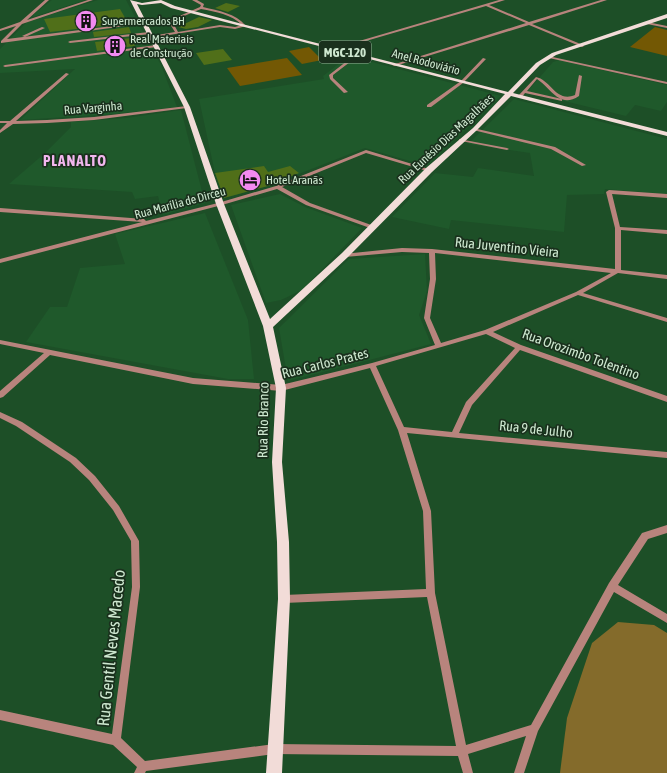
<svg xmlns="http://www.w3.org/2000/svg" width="667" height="773" font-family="'Asap Condensed',sans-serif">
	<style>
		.built { fill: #1f592b }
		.green { fill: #735804 }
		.forest { fill: #846b2b }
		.building { fill: #506f19 }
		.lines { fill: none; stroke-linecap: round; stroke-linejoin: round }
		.minor { fill: #b8847d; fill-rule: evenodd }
		.major { fill: #f2dcd8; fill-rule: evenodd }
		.labels { text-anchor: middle; stroke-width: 3.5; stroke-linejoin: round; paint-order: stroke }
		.far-poi-label { font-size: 12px; fill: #cee8d0; stroke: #1a301d; text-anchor: start }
		.far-street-label { font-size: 12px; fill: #cee8d0; stroke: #1a301d }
		.shield { fill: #1a301d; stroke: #98b19a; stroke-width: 1 }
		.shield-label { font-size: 13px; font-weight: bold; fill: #cee8d0 }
		.street-label { font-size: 14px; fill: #cee8d0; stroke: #1a301d }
		.far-district-label { font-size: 15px; font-weight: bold; letter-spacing: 1px; fill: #f2b7ef; stroke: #1a301d }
		.near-street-label { font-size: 17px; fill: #cee8d0; stroke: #1a301d }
	</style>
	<rect width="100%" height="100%" fill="#1d4f27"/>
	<g class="built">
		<polygon points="52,0 85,0 33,17 34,14"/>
		<polygon points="98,0 126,0 161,65 177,107 114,114 20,120 75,69 0,73 0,49 27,22"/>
		<polygon points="349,56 501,96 427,166 365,148 268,186 224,198 215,173 199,99 324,79 323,76"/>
		<polygon points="559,60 667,85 667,102 661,111 635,105 626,116 527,92 553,62"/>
		<polygon points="514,99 667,139 667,194 605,189 604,194 567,195 564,232 451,220 449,229 392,217 435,173 473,177 478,168 534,176 530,153 468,144"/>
		<polygon points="181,110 205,203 163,215 158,196 135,199 132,192 9,184 45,153 71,127 71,122 126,118"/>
		<polygon points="280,194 305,207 362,228 302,290 281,300 266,303 231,205"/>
		<polygon points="205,213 248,320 254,379 228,379 26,342 50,307 67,307 80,268 125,264 115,234"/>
		<polygon points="425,254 427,291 419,315 431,344 288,381 279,328 349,259"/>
	</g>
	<g class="green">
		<polygon points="655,27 667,30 667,56 630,47"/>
		<polygon points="309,47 322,60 302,64 289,51"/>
		<polygon points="287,58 302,75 240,86 227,68"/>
	</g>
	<polygon class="forest" points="618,622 654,625 667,633 667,773 560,773 567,718 592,643"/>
	<g class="building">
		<polygon points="226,3 240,6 228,12 215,8"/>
		<polygon points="120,9 128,23 50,32 44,19"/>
		<polygon points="199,17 212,20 198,27 186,29 178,27"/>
		<polygon points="129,27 131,33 94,37 93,32"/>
		<polygon points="132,38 135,46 97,51 95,42"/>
		<polygon points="223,49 232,60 204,65 196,53"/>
		<polygon points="264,166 268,172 290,166 299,173 268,186 224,198 215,173"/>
	</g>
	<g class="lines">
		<g class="minor">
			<polygon points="45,0 49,0 27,20 88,0 93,0 22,24 7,39 145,22 147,23 1,43 1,41 16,26 0,31 0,29 20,22"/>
			<path d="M192 0H197L204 4 203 7C219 11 235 13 246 26L235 29 220 27 150 38V36H151L175 32 168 21 200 7 201 5ZM201 9C216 12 231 14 242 25L235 27 220 25 178 32 172 21Z"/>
			<polygon points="499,0 505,0 489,5 529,22 601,0 607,0 532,24 583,45 584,46 582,47 529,25 395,66 392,65 526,23 486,6 335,50 332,49"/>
			<polygon points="647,22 667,26 667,28 647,24"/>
			<polygon points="42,27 45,28 25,37 22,36"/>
			<polygon points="149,32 151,33 150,34 70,43 68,42 70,41"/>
			<polygon points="156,45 158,46 157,47 5,67 3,66 5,65"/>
			<polygon points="356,54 359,55 333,75 333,78 348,92 344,93 330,79 329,75"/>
			<polygon points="548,56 667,82 667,84 549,58 548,58"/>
			<polygon points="483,58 486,59 463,83 431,107 427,107 427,105 461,81"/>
			<polygon points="66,73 69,74 16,121 47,120 94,117 187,106 189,107 187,108 94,120 47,123 13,124 0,133 0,130 7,123 0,123 0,121 10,121"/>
			<path d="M579 75 582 76 579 96C559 109 551 88 537 79L527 91 562 99V101L525 93 522 97 518 96 536 77C551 80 556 103 575 95Z"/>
			<polygon points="473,128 555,147 586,165 582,166 551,149 473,130"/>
			<polygon points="459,139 507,148 509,149 507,150 461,141 459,140"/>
			<polygon points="366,150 432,170 427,171 366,153 282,187 310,203 374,226 374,228 370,228 306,205 277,189 222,205 0,263 0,259 142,222 0,212 0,208 144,219 146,221 218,203 276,186"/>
			<path d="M609 190 667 194V198L612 194 620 227 667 230V234L621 230V270L667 275V279L618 273 583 293 667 318V322L578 295 493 332 521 345 667 396V402L520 350 472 405 459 433 667 452V458L407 433 431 511 435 593 466 745 531 725 609 583 642 533 667 525V533L648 539 618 585 667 614V623L614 592 538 731 524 773H514L526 736 468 754 473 773H463L458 756 274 754 146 771 145 773H134L137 767 113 745 0 720V710L112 734 132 587 131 541 113 510 89 480 70 462 16 426 0 418V412L22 422 76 458 95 476 119 506 139 541 140 587 121 738 145 761 274 744 456 746 427 597 284 603 281 602 280 599 281 596 284 595 426 589 423 511 398 430 370 368 281 391 193 384 50 355 3 397 0 398V391L44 353 0 344V340L193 378 281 385 372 363 435 345 424 318 430 279 429 253 402 252 345 257 342 255 343 254 402 248 432 249 615 269V228L606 192ZM435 253 611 273 576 292 485 330 441 343 430 318 436 279ZM486 334 515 348 466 402 452 432 404 427 376 366Z"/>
		</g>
		<path class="major" d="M130 0 142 3 161 0 175 6 246 25 508 92 536 63 552 53 667 14V18L556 55 540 65 513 93 667 132V136L511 96 477 130 432 172 348 257 273 327 286 388 282 462 289 542 290 599 282 773H266L278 599 277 542 272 462 276 388 263 326 216 204 184 107ZM161 3 171 8 505 94 473 128 426 168 342 253 270 319 224 204 190 107 137 4 142 5Z"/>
	</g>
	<defs>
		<g id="building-disc" transform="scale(1.15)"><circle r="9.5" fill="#f38af1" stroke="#1a301d"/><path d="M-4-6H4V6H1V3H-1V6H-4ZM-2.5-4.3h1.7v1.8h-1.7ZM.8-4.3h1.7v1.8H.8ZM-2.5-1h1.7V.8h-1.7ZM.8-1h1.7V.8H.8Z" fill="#111"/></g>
		<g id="hotel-disc" transform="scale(1.15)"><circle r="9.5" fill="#f38af1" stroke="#1a301d"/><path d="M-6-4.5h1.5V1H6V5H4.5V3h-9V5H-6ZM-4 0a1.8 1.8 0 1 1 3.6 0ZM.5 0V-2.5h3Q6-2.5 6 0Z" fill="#111"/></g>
	</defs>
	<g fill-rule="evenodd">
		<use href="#building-disc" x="86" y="21"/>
		<use href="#building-disc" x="115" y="46"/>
		<use href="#hotel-disc" x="250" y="180"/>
	</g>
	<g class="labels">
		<g class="far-poi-label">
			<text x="102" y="25">Supermercados BH</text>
			<text x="130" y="43">Real Materiais<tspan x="130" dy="14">de Construção</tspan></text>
			<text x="266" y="184">Hotel Aranãs</text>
		</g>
		<g class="far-street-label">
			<text transform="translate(426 62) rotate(15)" y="4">Anel Rodoviário</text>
			<text transform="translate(93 108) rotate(-5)" y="4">Rua Varginha</text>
			<text transform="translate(446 139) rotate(-43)" y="4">Rua Eunésio Dias Magalhães</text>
			<text transform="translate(180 203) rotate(-15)" y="4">Rua Marília de Dirceu</text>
		</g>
		<rect class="shield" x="319" y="41" width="52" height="22" rx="3"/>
		<g class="shield-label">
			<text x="345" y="57">MGC-120</text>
		</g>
		<g class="street-label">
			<text transform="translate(507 247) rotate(6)" y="5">Rua Juventino Vieira</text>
			<text transform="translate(581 354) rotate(20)" y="5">Rua Orozimbo Tolentino</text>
			<text transform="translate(325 363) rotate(-14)" y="5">Rua Carlos Prates</text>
			<text transform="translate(263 420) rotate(-89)" y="5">Rua Rio Branco</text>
			<text transform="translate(536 429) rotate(6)" y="5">Rua 9 de Julho</text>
		</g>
		<g class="far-district-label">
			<text x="75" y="166">PLANALTO</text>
		</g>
		<g class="near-street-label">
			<text transform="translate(111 648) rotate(-84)" y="6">Rua Gentil Neves Macedo</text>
		</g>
	</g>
</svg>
